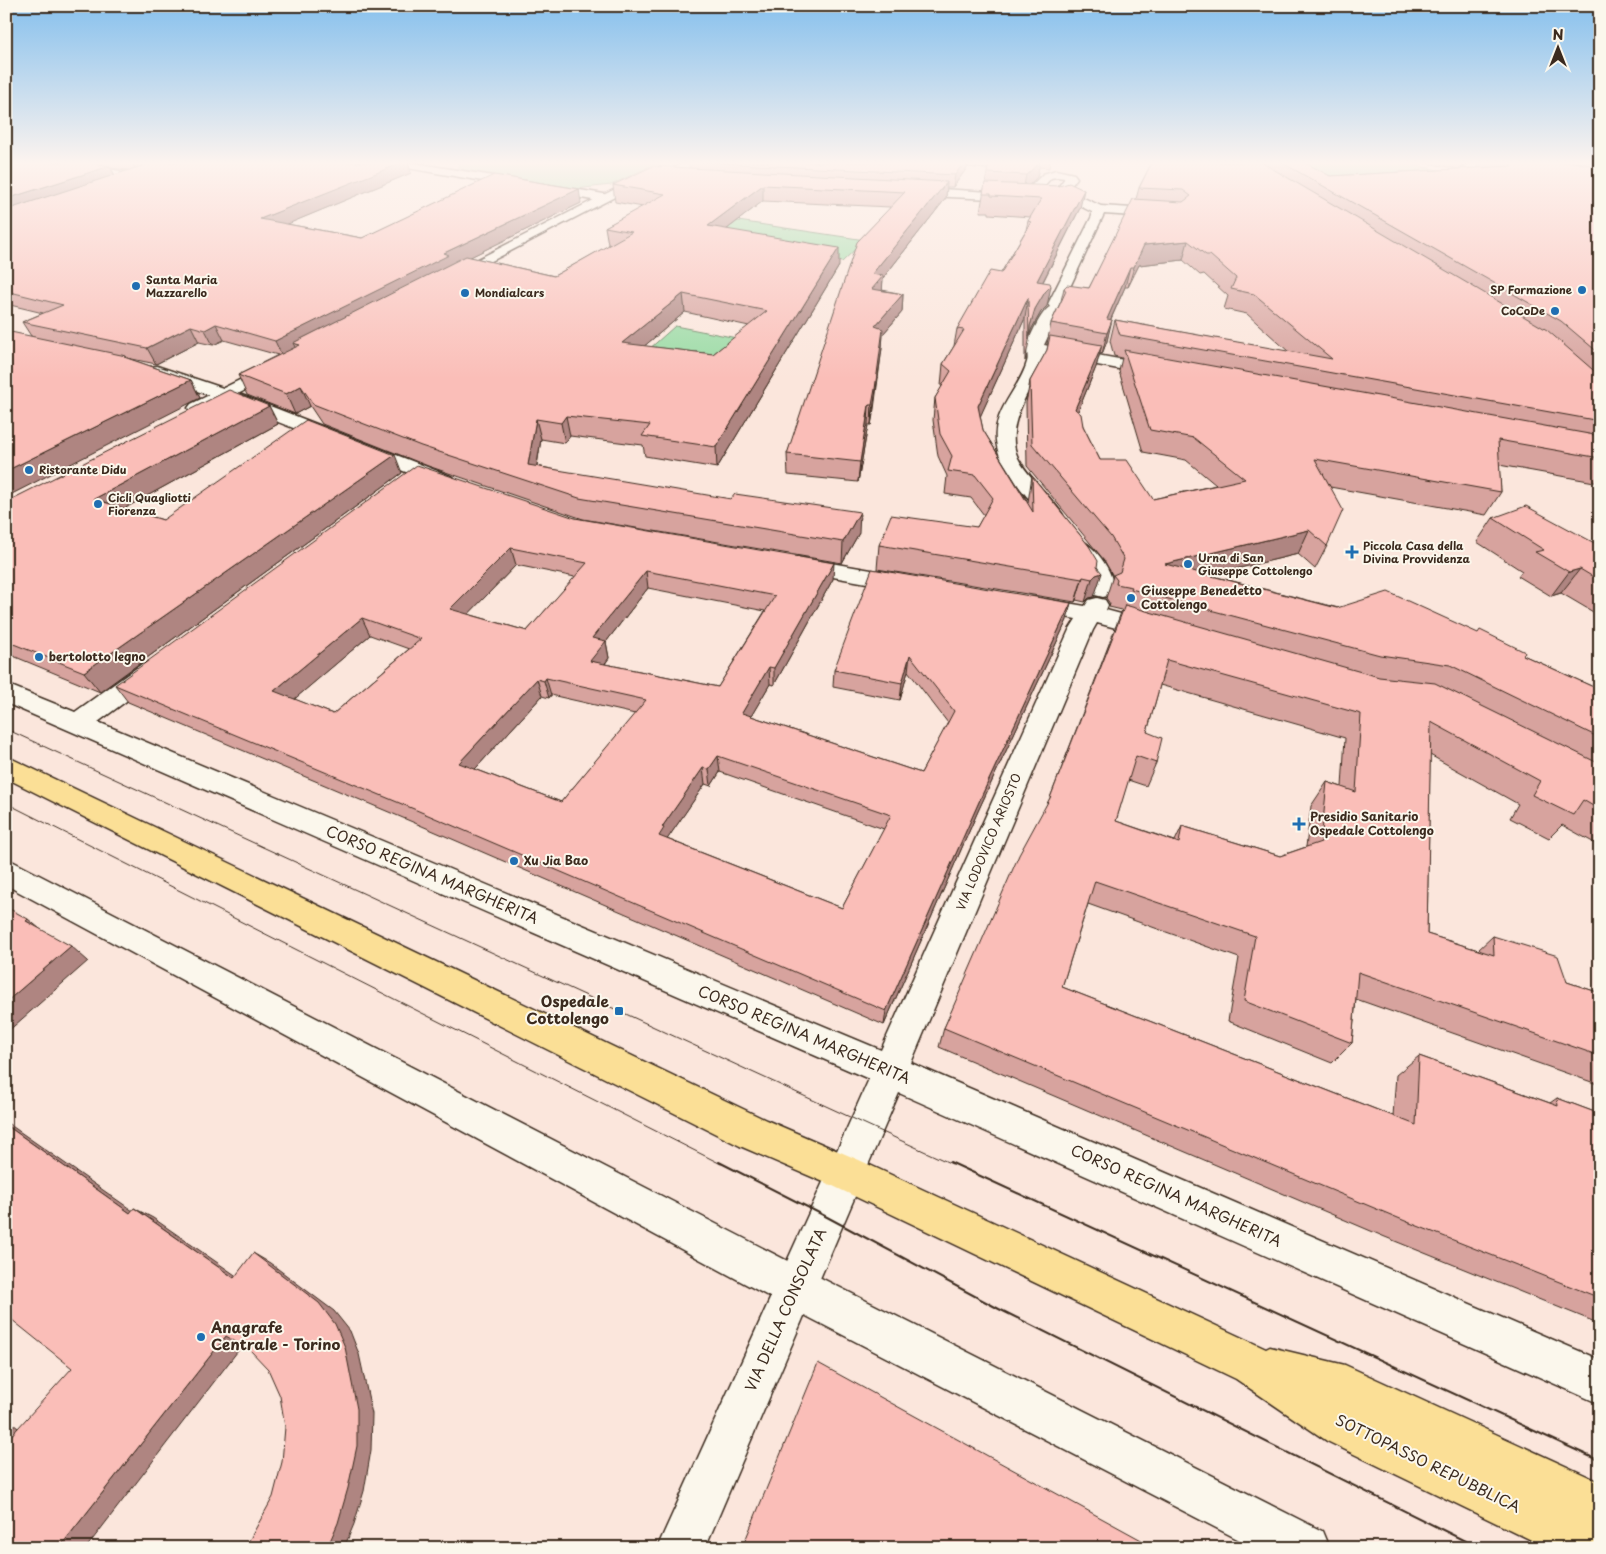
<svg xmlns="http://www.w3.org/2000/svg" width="1606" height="1554" font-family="'Playpen Sans',sans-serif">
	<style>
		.green { fill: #9adba5; stroke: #6a8262 }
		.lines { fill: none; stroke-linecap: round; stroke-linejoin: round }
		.street-casing { stroke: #3b2a1e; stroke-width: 3 }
		.secondary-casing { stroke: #3b2a1e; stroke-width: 3 }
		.primary-casing { stroke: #3b2a1e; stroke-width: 3 }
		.street { fill: #fbf7ec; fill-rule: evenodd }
		.secondary { fill: #fbf7ec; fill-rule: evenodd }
		.primary { fill: #fbdf96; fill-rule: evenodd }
		.tram-far1 { stroke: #3b2a1e; stroke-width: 1 }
		.tram { stroke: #3b2a1e; stroke-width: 2 }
		.wall { fill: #d7a39e; stroke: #3b2a1e; fill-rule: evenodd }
		.shaded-wall { fill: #af8581; stroke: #3b2a1e }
		.building { fill: #fabeb8; stroke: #3b2a1e; fill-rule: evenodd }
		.poi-dot { fill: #1f6fb2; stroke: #fbf7ec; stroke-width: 2 }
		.labels { text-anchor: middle; stroke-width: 4; stroke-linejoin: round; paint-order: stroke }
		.far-poi-label { font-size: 11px; font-weight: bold; fill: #3b2a1e; stroke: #fbf7ec; text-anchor: start }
		.poi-label { font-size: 12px; font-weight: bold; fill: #3b2a1e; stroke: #fbf7ec; text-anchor: start }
		.street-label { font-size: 12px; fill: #3b2a1e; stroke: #fbf7ec }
		.near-street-label { font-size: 15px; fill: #3b2a1e; stroke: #fbf7ec }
		.near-poi-label { font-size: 15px; font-weight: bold; fill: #3b2a1e; stroke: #fbf7ec; text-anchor: end }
	</style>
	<rect width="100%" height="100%" fill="#fbe6dc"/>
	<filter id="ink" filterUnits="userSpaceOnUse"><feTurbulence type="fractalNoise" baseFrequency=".02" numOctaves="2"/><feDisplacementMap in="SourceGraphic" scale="10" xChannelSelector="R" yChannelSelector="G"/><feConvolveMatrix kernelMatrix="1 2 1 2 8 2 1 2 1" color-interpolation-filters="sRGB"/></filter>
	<g filter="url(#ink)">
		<g class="green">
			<polygon points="459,162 659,162 611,185 575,189 459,170"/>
			<polygon points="1287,162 1396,162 1450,172 1358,188"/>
			<polygon points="738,221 865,240 842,262 710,242"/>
			<polygon points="675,326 742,339 711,368 638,359"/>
		</g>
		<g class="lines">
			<g class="street-casing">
				<g id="street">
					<polygon points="46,162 69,162 137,174 143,177 137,180 52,165"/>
					<polygon points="384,162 408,162 604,194 610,198 604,202 390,165"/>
					<polygon points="954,162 985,162 1026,167 1032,170 1026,173 960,165"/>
					<polygon points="1471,162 1484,162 1468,175 1460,175 1460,171"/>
					<path d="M1056 170 1074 174 1077 178 1071 186 1073 193 1101 206 1163 210 1169 214 1163 218 1104 214 1062 304 1057 308 1060 311 1044 345 1156 366 1162 367 1164 371 1162 375 1156 376 1044 355V361C1031 389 1003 426 1018 458 1027 476 1051 497 1063 515L1060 519 1053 521 1046 519C1023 490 984 457 999 417 1006 398 1022 381 1027 362 1029 357 1026 351 1027 346 1029 338 1042 310 1050 307L1048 304 1092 216V212L1066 199 1056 202 908 195 902 191 908 187 1023 194 1043 174ZM1057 177 1065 178 1059 186 1062 193 1037 194 1051 178Z"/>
					<polygon points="157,366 229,390 453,477 456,481 453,485 439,485 217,398 151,375 149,371 151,367"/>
					<path d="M1079 540C1094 543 1121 580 1111 595L1103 597 1095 595 1088 572 1068 546 1071 541Z"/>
					<polygon points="796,557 906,576 914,578 917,583 914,588 906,590 788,569 785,564 788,559"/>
					<polygon points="1032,597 1085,606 1089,600 1097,598 1105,600 1108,605 1106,610 1162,625 1166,630 1162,635 1154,638 1097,623 1093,630 911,1063 1600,1360 1600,1404 899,1093 859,1186 846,1192 833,1186 827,1173 869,1079 6,703 6,684 75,712 142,664 151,662 160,664 163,670 160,676 98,722 881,1050 1069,630 1076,619 1024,609 1021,604 1024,599"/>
					<polygon points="6,858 811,1273 1322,1531 1329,1548 1255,1548 781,1303 6,885"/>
				</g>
			</g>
			<g class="secondary-casing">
				<g id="secondary">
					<polygon points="668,162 682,162 455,280 445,280 443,277"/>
					<polygon points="276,362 282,363 284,367 282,371 203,412 191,412 188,408 191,404"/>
					<polygon points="846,1154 859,1160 865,1173 705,1548 657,1548 833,1160"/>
				</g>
			</g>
			<g class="primary-casing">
				<polygon id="primary" points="6,756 766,1120 859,1160 1266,1349 1270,1347 1345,1365 1600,1482 1600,1548 1548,1548 1327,1441 1236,1379 833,1186 740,1146 6,778"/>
			</g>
			<use href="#street" class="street"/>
			<use href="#secondary" class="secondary"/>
			<use href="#primary" class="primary"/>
			<g class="tram-far1">
				<polyline points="6,729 952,1164"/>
				<polyline points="6,803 721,1164"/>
			</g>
			<g class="tram">
				<polyline points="719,1162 827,1217 999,1309 1479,1548"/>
				<polyline points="950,1162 1600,1461"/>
			</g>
		</g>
		<g class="wall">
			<path d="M6 162H427L424 163 408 162 411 173 287 224 362 238 581 203 470 257 554 276 610 245 608 244 605 227 643 207 615 202 613 185 690 168V162H968L967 168 953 187H947L946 198 883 278 882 290 903 294 902 312 883 334 882 348 874 409 871 425H868L858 482 788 475 787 454 890 207 763 201 727 229 839 266 717 468 645 456 643 445 570 436 565 443 541 439 537 466 859 533 842 563 583 519 428 466 322 424 310 406 295 414 247 395 238 375 278 355 224 340 213 345 199 342 156 364 127 358 191 380 200 398 31 336 22 322 43 313 6 304ZM111 168 128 170 115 175ZM685 312 749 326 713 354 644 346Z"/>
			<polygon points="989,162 1050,162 1049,168 1039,167 1037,177 1030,185 1080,208 1043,282 1047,306 1041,312 1031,330 1030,336 1025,361 1025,318 980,416 983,430 1028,502 1032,476 1089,546 1094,597 1089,598 1085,602 1076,600 1075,602 877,569 879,545 977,527 984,515 971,498 945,494 947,476 938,456 933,420 935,398 942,387 941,386 943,364 954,346 957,329 1001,273 1026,230 1028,221 1031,217 989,214 989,212 980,212"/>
			<path d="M1152 162H1304L1330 176 1477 168 1480 162H1600V483L1499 465 1501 492 1486 515 1330 487 1327 546 1315 569 1298 554 1209 575 1523 655 1600 690V846L1562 825 1549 838 1510 818 1518 804 1430 755 1427 934 1478 950 1493 936 1567 982 1600 993V1085L1356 999 1352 1043 1332 1063 1228 1021 1239 958 1088 904 1062 987 1393 1116 1396 1075 1419 1056 1550 1103 1557 1098 1600 1114V1324L1385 1237 939 1047 944 1028 1050 798 1122 610 1109 607 1110 604 1106 598 1113 576 1104 560 1027 466 1026 403 1030 381 1047 350 1048 344H1047L1051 323 1061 301 1064 288H1089L1136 199 1139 188ZM1183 260 1200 275 1204 274 1228 296 1224 309 1247 314 1289 352 1115 320 1110 341 1114 356 1122 358 1119 371 1143 452 1186 460 1216 485 1153 499 1100 460 1083 426 1078 411 1096 367 1100 353 1102 354 1107 341 1111 319 1125 287H1128L1139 265ZM1160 685 1345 738 1342 787 1327 782 1311 806 1306 847 1280 856 1182 826 1175 841 1116 821 1128 780 1146 786 1156 763 1147 732Z"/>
			<polygon points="1421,162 1469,162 1459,169"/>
			<polygon points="269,406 278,424 125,508 163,520 402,473 100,692 6,653 6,502"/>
			<path d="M575 518 833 579 774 685 770 684 751 716 921 773 948 723 908 671 900 700 833 687 834 670 1067 620 978 811 884 1025 422 826 128 702 115 685ZM516 565 575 577 527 631 468 614ZM648 588 765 611 718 687 605 664 609 658 606 642ZM370 635 409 649 333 714 294 699ZM551 695 635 714 561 802 475 769 542 696 549 698ZM720 772 884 829 842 908 667 839 705 784 711 786Z"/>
			<polygon points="1493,518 1600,546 1600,616 1561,593 1551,596 1518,576 1522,571 1477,542"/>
		</g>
		<g class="shaded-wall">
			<polygon points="132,162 170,162 137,172"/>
			<polygon points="400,162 408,162 411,173 266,233 260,219"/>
			<polygon points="964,162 968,162 967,168 953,187 955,175"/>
			<polygon points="1040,162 1037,177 1023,191 1026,175"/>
			<polygon points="1463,162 1469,162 1459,169"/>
			<polygon points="110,166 116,179 6,215 6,199"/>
			<polygon points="947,182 946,198 883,278 882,294 872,291 872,274"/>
			<polygon points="763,185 763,201 709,243 708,226"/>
			<polygon points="579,189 581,203 452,266 300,345 293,343 296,349 282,356 275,341 444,253"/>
			<polygon points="1084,190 1080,208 1033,301 1037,281"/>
			<polygon points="1188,241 1183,260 1139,265 1128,287 1134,267 1144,245"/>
			<polygon points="839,248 839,266 717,468 716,447"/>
			<polygon points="1130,267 1125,287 1105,332 1107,319"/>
			<polygon points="1051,286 1047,306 1041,312 1031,330 1029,337 1030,326 1035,309 1045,292"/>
			<polygon points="683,294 685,312 624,363 622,343"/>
			<polygon points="903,294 902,312 883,334 882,348 871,425 875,326"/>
			<polygon points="1028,298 1025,318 975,428 978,406"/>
			<polygon points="1112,320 1107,341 1102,354 1107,333"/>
			<polygon points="216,324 224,340 213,345 205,330"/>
			<polygon points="191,326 199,342 156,364 147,348"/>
			<polygon points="1102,345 1096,367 1070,431 1075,409"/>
			<polygon points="191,380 200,398 6,497 6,471"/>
			<polygon points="301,386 310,406 295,414 286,394"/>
			<polygon points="869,405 868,425 858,482 860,462"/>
			<polygon points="269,406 278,424 107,518 94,499"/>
			<polygon points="566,416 570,436 565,443 561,423"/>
			<polygon points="536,419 541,439 534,483 528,465"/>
			<polygon points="395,455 402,473 100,692 84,672"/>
			<polygon points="860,512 859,533 842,563 843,542"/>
			<polygon points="1309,530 1298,554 1157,588 1165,564"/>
			<polygon points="511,548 516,565 457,626 450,609"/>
			<polygon points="834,563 833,579 774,685 774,668"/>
			<polygon points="1580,569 1561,593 1551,596 1569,572"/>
			<polygon points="646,571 648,588 606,642 609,658 594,678 590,661 592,638"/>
			<polygon points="1102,573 1094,597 1089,598 1085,602 1092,579 1096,575"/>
			<polygon points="1083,577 1076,600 1075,602 1082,579"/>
			<polygon points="1071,603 1067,620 978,811 884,1025 886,1011 982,795"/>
			<polygon points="362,618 370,635 284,708 274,691"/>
			<polygon points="910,655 908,671 900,700 902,683"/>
			<polygon points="769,667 770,684 743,730 742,713"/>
			<polygon points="546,678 551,695 549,698 544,681"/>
			<polygon points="537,679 542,696 466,779 459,763"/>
			<polygon points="718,756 720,772 711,786 709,769"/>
			<polygon points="703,768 705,784 666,841 659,836 662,827"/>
			<polygon points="28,919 46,934 26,921"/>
			<polygon points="71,946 88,961 6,1033 6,1002"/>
			<polygon points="6,1122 150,1223 130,1213 6,1125"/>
			<polygon points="134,1208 153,1218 251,1286 234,1278"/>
			<polygon points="253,1253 270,1263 334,1311 350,1331 359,1354 372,1414 371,1450 364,1491 354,1524 344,1548 327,1548"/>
			<polygon points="226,1336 244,1343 86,1548 59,1548"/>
			<polygon points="6,1418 36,1443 9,1438 6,1436"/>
		</g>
		<g class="building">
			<polygon points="6,162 87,162 110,166 6,199"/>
			<polygon points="154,162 404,162 260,219 362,238 494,175 579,189 444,253 449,255 275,341 216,324 205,330 191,326 147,348 22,322 63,305 6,291 6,210"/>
			<polygon points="698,162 964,162 955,175"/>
			<polygon points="989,162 1040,162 1026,175 987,173"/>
			<polygon points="1152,162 1261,162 1547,330 1600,376 1600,421 1120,335 1115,320 1332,359 1254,294 1231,289 1236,278 1210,255 1206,255 1188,241 1144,245 1134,267 1130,267 1107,319 1112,320 1107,333 1051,323 1066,291 1064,288 1067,285 1089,288 1133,199 1183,202 1191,196 1183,190 1139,188"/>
			<polygon points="1281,162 1304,162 1330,176 1511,166 1511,162 1573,162 1600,167 1600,354 1561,321"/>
			<path d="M653 166 947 182 872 274 883 276 872 289 903 294 875 326 883 329 875 389 872 405H869L860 462 787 454 857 242 905 192 763 185 708 226 839 248 716 447 642 436 650 425 566 416 561 423 536 419 528 465 731 499 735 494 860 512 843 542 579 498 421 446 313 404 301 386 286 394 238 375 300 345 293 343 466 256 554 276 632 232 605 227 665 194 613 185ZM683 294 767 311 713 354 622 343Z"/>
			<polygon points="985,183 1059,186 1069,183 1084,190 1037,281 1050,283 1051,286 1045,292 1035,309 1030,326 1029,340 1028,298 978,406 983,430 1033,512 1032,476 1089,546 1098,561 1097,567 1102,573 1096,575 1092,579 1083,577 1082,579 879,545 891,515 977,527 993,498 975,475 948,471 952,456 940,434 935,398 951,371 943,364 964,330 957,329 990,271 1001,273 1031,222 1028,221 1041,199 991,196 991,194 983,194"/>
			<polygon points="6,331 126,356 124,357 191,380 6,471"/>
			<polygon points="1050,336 1102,345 1075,409 1081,414 1083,426 1100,460 1127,460 1153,499 1245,479 1194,438 1150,430 1124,350 1600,436 1600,458 1498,440 1501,492 1315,459 1343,510 1327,546 1309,530 1165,564 1337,608 1388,592 1478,633 1480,630 1525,652 1523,655 1600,690 1600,738 1450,665 1380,655 1131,589 1132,587 1116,584 1117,580 1113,575 1120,572 1124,559 1111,537 1032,444 1030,381 1047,350"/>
			<polygon points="229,390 269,406 94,499 163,520 306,420 395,455 84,672 6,641 6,502"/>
			<path d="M417 465 575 518 834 563 774 668 769 667 742 713 921 773 954 711 910 655 902 683 834 670 872 569 1071 603 982 795 886 1011 414 809 115 685ZM511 548 587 563 527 631 450 609ZM646 571 775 596 718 687 590 661 606 641 592 638ZM362 618 421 639 333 714 274 691ZM546 678 646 700 561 802 459 763 537 679 544 681ZM718 756 891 815 842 908 659 836 664 828 662 827 703 768 709 769Z"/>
			<polygon points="1526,506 1600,546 1600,581 1580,569 1569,572 1535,552 1544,550 1493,518"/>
			<path d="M1125 605 1379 677 1435 683 1600 764V810L1583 800 1573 815 1532 795 1540 781 1431 722 1427 934 1494 955 1493 936 1558 956 1567 982 1600 993V1056L1358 972 1352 1043 1244 1001 1255 936 1095 881 1062 987 1416 1125 1419 1056 1558 1106 1557 1098 1600 1114V1298L1410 1223 944 1028 1019 855 1050 798ZM1167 660 1361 714 1356 792 1327 782 1321 842 1280 856 1182 826 1179 843 1116 821 1136 756 1156 763 1162 738 1147 732Z"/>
			<polygon points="6,907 28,919 26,921 71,946 6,1002"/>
			<polygon points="6,1125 130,1213 134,1208 234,1278 253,1253 319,1303 335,1324 345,1347 357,1409 357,1446 348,1488 338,1523 327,1548 245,1548 273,1497 282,1462 285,1427 280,1396 268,1369 250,1350 226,1336 59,1548 6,1548 6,1436 9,1438 72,1368 6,1315"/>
			<polygon points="818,1363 1156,1548 742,1548"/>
		</g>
	</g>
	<linearGradient id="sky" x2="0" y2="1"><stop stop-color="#86c0ed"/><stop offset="0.43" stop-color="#fdf4ef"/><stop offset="1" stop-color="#fdf4ef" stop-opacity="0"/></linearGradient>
	<rect width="1606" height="379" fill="url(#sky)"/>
	<g class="poi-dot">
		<circle cx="136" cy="286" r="5"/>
		<circle cx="1582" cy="290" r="5"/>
		<circle cx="465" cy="293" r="5"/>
		<circle cx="1555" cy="311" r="5"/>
		<circle cx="29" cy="470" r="5"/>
		<circle cx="98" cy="504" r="5"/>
		<path d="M1349.5 544.5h5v5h5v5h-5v5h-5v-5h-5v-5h5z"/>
		<circle cx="1188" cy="564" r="5"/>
		<circle cx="1131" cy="598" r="5"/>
		<circle cx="39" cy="657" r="5"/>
		<path d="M1296.5 816.5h5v5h5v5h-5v5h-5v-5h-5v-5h5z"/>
		<circle cx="514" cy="861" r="5"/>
		<rect x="614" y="1006" width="10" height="10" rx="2.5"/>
		<circle cx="201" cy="1337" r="5"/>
	</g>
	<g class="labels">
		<g class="far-poi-label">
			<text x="146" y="284">Santa Maria<tspan x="146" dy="13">Mazzarello</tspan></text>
			<text x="1572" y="294" text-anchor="end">SP Formazione</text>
			<text x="475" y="297">Mondialcars</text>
			<text x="1545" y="315" text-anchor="end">CoCoDe</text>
			<text x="39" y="474">Ristorante Didu</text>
			<text x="108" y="502">Cicli Quagliotti<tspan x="108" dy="13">Fiorenza</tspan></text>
			<text x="1363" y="550">Piccola Casa della<tspan x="1363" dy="13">Divina Provvidenza</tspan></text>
			<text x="1198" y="562">Urna di San<tspan x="1198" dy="13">Giuseppe Cottolengo</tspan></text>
		</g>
		<g class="poi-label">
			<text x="1141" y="595">Giuseppe Benedetto<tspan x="1141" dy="14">Cottolengo</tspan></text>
			<text x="49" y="661">bertolotto legno</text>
			<text x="1310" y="821">Presidio Sanitario<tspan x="1310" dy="14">Ospedale Cottolengo</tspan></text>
			<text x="524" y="865">Xu Jia Bao</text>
		</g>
		<g class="street-label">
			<text transform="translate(989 842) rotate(-67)" y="4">VIA LODOVICO ARIOSTO</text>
		</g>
		<g class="near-street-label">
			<text transform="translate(432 875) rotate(23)" y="5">CORSO REGINA MARGHERITA</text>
			<text transform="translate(804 1035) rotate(23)" y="5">CORSO REGINA MARGHERITA</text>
			<text transform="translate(1176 1196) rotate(24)" y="5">CORSO REGINA MARGHERITA</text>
			<text transform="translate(786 1310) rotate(-66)" y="5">VIA DELLA CONSOLATA</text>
			<text transform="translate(1428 1464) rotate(26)" y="5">SOTTOPASSO REPUBBLICA</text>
		</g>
		<g class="near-poi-label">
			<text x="609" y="1007">Ospedale<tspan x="609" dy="17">Cottolengo</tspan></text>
			<text x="211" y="1333" text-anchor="start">Anagrafe<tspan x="211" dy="17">Centrale - Torino</tspan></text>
		</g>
	</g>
	<rect width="1606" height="1554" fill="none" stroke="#fbf7ec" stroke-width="25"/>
	<rect x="12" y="12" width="1581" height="1529" fill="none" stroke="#3b2a1e" stroke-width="2" filter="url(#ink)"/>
	<g transform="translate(1558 48)" stroke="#fbf7ec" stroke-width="4" paint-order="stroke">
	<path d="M0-4L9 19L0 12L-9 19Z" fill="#3b2a1e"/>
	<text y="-8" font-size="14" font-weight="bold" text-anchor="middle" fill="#3b2a1e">N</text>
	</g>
</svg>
